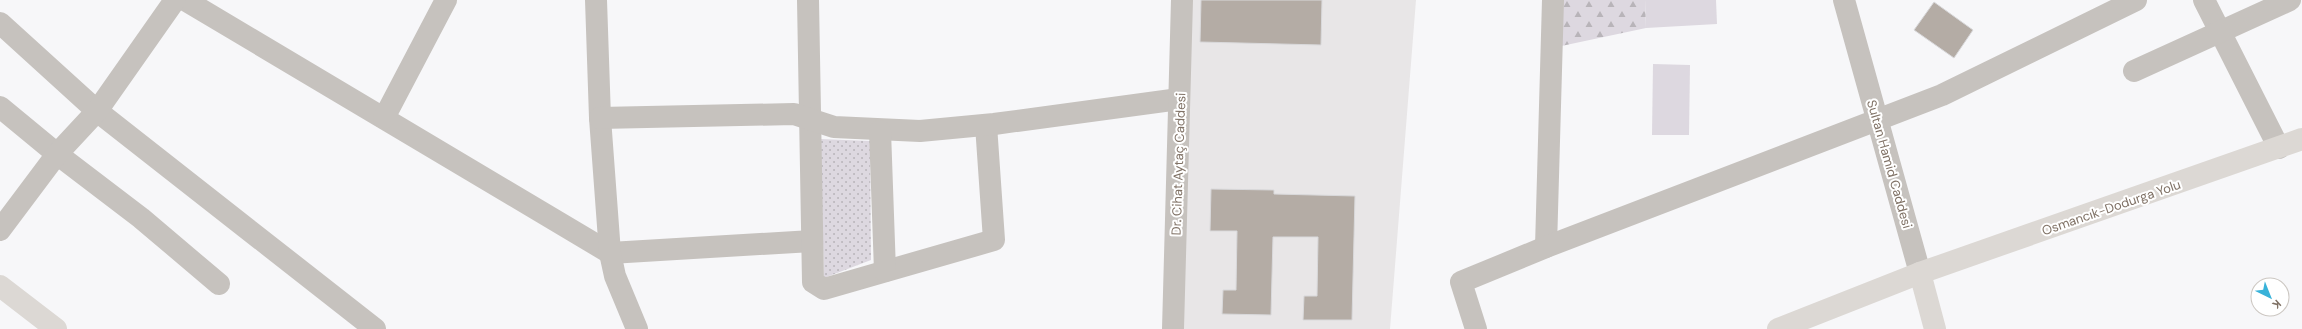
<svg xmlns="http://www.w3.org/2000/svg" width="2302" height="329" font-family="'DM Sans',sans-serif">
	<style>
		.built { fill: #e8e6e7 }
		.grass { fill: #ddd8e0 }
		.forest { fill: url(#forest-firs) }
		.park { fill: url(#park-dots) }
		.building { fill: #b4aca5; stroke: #d9d9db }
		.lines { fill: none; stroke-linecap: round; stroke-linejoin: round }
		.minor { stroke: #c6c2be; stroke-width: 22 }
		.major { stroke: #dcd8d4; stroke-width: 22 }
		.labels { text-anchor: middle; stroke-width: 4; stroke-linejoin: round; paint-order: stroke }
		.street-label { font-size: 13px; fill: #807266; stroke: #fff }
	</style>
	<defs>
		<pattern id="forest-firs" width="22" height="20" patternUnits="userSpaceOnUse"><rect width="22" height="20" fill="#ddd8e0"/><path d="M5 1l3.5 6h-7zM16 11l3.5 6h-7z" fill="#b8b4b9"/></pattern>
		<pattern id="park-dots" width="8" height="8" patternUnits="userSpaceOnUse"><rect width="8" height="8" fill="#ddd8e0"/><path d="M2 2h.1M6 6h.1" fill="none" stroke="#b8b4b9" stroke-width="1.8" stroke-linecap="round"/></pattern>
	</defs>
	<rect width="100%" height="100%" fill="#f7f7f9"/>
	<polygon class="built" points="1182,0 1416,0 1390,329 1173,329"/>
	<g class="grass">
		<polygon points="1645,0 1716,0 1717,24 1646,28"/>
		<polygon points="1653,64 1690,65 1689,135 1652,135"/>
	</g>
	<polygon class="forest" points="1553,0 1645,0 1646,28 1552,48"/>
	<polygon class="park" points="820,139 870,141 871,260 824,278"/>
	<g class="building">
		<polygon points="1201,0 1322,0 1321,45 1200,42"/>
		<polygon points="1934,2 1973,30 1954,58 1914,30"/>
		<polygon points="1211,189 1274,190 1274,194 1355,196 1352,320 1303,320 1304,296 1317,296 1318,237 1273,237 1271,315 1222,314 1223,290 1236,290 1237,231 1210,231"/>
	</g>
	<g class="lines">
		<g class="minor">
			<polyline points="185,0 610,253 812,241"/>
			<polyline points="596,0 600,118 610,253 615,276 637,329"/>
			<polyline points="808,0 813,282 824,289 994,240 986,125"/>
			<polyline points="1844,0 1920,273"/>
			<polyline points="2204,0 2279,148"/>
			<polyline points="0,23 97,111 375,329"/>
			<polyline points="2134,71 2290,0"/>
			<polyline points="0,107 57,154 141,218 219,284"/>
			<polyline points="384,118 446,0"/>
			<polyline points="600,118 794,114 834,127 920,131 994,124 1179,99"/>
			<polyline points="880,131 885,271"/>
			<polyline points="0,230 57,154 97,111 175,0"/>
			<polyline points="1546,247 1553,0"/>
			<polyline points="1173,329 1182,0"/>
			<polyline points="1476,329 1461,282 1546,247 1942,95 2136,0"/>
		</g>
		<g class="major">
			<polyline points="1920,273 1935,329"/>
			<polyline points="0,286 56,329"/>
			<polyline points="1778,329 1920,273 2302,139"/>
		</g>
	</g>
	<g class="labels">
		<g class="street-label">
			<text transform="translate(1178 164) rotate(-88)" y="5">Dr. Cihat Aytaç Caddesi</text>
			<text transform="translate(1890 164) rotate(74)" y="5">Sultan Hamid Caddesi</text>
			<text transform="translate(2111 207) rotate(-19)" y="5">Osmancık-Dodurga Yolu</text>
		</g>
	</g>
	<g transform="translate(2270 297) rotate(137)"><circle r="19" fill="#ffffff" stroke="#ccc7c2"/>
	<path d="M0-3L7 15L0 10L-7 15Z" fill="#38b2d9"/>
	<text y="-6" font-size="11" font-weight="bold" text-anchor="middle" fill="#807266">K</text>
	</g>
</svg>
